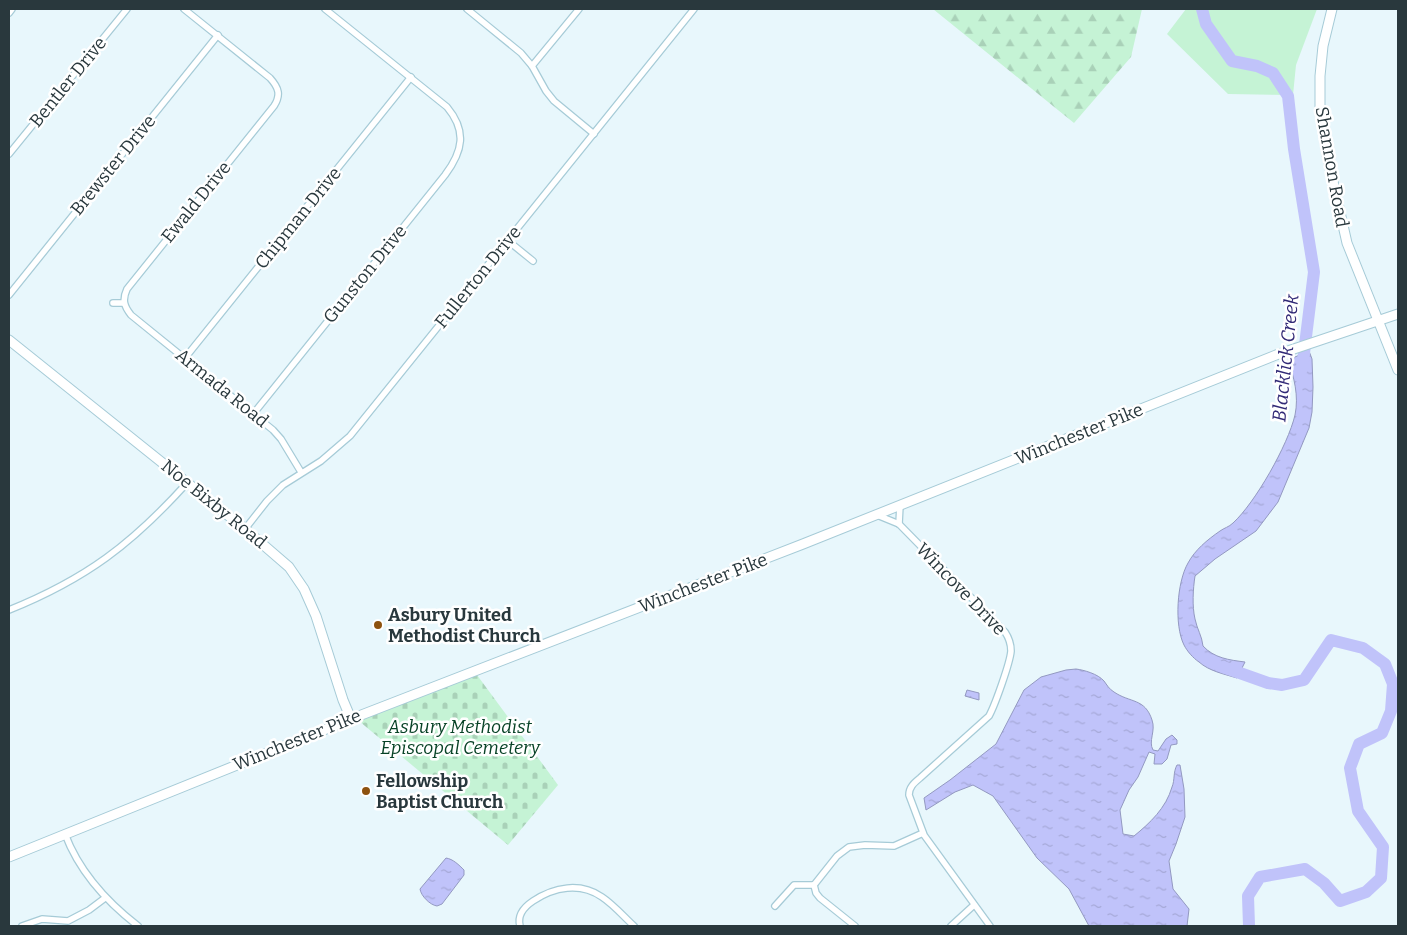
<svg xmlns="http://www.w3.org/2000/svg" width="1407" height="935" font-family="Bitter,serif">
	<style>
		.forest { fill: url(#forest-firs) }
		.cemetery { fill: url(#cemetery-stones) }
		.green { fill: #c5f3d5 }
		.water { fill: url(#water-ripples); stroke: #9399c1 }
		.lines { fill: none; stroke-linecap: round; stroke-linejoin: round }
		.river { stroke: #c0c3fa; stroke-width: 12 }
		.street-casing { stroke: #a6cbd7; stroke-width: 8 }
		.secondary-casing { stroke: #a6cbd7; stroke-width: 11 }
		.street { stroke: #fff; stroke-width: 5.5 }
		.secondary { stroke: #fff; stroke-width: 9 }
		.poi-dot { fill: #8d520f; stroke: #fff; stroke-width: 2 }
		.labels { text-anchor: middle; stroke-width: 5; stroke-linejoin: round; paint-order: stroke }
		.street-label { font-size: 18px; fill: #29383d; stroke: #fff }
		.poi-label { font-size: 18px; font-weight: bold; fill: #29383d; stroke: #fff; text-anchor: start }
		.park-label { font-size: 18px; font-style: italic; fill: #074226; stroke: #fff }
		.water-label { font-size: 19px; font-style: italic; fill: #312976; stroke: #fff }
	</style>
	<defs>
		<pattern id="forest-firs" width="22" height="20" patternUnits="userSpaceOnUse" patternTransform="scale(1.25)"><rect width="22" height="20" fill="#c5f3d5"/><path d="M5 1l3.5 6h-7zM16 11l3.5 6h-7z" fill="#a9d1b8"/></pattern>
		<pattern id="cemetery-stones" width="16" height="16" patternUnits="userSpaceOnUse" patternTransform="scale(1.25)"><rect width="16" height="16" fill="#c5f3d5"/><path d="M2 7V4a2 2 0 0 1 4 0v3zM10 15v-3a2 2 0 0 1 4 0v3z" fill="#a9d1b8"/></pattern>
		<pattern id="water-ripples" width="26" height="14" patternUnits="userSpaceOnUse" patternTransform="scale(1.25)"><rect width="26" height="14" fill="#c0c3fa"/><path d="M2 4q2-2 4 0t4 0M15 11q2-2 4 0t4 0" fill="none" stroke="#a5a8d7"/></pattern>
	</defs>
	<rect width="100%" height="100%" fill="#e8f7fc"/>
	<polygon class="forest" points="933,9 1142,9 1131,57 1074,123"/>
	<polygon class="cemetery" points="477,675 558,785 508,845 359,721"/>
	<polygon class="green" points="1186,9 1317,9 1296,65 1293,95 1228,94 1167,34"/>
	<g class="water">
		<path d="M1309 351 1312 359 1313 387 1312 412 1309 428 1278 502 1256 531 1215 559 1195 576C1193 589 1192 606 1195 619 1197 629 1202 636 1203 646 1214 658 1229 660 1245 662L1237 678C1224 674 1209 671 1199 662 1193 658 1187 651 1184 645 1174 625 1177 582 1188 563 1195 550 1207 540 1220 531 1224 528 1229 527 1233 523 1255 503 1288 445 1295 415 1299 396 1294 377 1288 360Z"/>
		<path d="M1076 669C1084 670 1098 674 1104 681 1107 685 1109 689 1114 692 1130 703 1145 698 1152 720 1156 731 1148 741 1153 750L1158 751 1166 739 1172 735 1177 740V744L1171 745 1167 759 1162 764H1154L1155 754 1149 752 1138 777 1129 790 1120 810 1123 834 1134 836C1150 823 1166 808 1172 787 1175 780 1173 772 1177 765H1180L1184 789 1185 817 1176 844 1169 861 1173 889 1189 909 1187 926H1089L1069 889 1037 858 993 796 973 785 955 792 926 810 924 798 950 780 996 744 1024 690 1041 677 1066 670Z"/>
		<polygon points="967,690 979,693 979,700 965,696"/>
		<path d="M446 858C453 859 459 865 464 870V875L442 904 437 906C430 905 421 896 420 889Z"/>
	</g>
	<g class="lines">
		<g class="river">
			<polyline points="1202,9 1206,24 1232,61 1257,66 1273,73 1288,96 1294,149 1314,272 1302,369"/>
			<polyline points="1223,667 1268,683 1282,685 1304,680 1331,640 1363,648 1385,664 1393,684 1391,711 1382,733 1359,744 1350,768 1358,811 1383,847 1381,878 1366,892 1340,901 1324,883 1305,869 1260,877 1248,896 1249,926"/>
		</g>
		<g class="street-casing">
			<g id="street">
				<path d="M184 9 270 78C279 88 281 95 274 106L127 289C122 300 124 306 131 315L273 430 281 439 301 472"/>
				<polyline points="467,9 521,53 532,66 546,91 554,101 594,134"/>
				<polyline points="9,13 12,9"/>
				<polyline points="532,66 579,9"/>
				<polyline points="9,154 127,9"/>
				<polyline points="507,240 533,261"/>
				<polyline points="9,295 218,35"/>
				<polyline points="113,303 123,303"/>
				<polyline points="185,358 411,77"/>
				<path d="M254 413 445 175C463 151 467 131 447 107L325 9"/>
				<path d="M877 515 899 524 1005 632C1009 638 1011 644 1011 651 1010 663 995 705 989 716L920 778C914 783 909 787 909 795L924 835 990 926"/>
				<polyline points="899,524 900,505"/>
				<polyline points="245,529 267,501 283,485 321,461 350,436 694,9"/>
				<path d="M9 610C86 579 132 544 187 483"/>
				<path d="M65 834C79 871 107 902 138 926"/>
				<polyline points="814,885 837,856 849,847 865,845 894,846 923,833"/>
				<polyline points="814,885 816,893 820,898 855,926"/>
				<polyline points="775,906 794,885 814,885"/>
				<polyline points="22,926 42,919 68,921 89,910 105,898"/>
				<path d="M520 926C517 915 524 907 533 901 554 887 580 882 602 897 614 905 624 917 634 926"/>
				<polyline points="951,926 974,905"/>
			</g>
		</g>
		<g class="secondary-casing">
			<g id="secondary">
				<polyline points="1332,9 1323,46 1320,76 1320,108 1327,155 1347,243 1398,370"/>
				<polyline points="9,340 245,529 289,567 304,589 316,616 343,700 351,719"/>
				<polyline points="9,857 351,719 803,544 1276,355 1398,314"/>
			</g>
		</g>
		<use href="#street" class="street"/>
		<use href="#secondary" class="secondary"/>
	</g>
	<g class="poi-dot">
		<circle cx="378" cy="625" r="5"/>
		<circle cx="366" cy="791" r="5"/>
	</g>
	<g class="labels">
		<g class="street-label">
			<text transform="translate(68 82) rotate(-51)" y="6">Bentler Drive</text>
			<text transform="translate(113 165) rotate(-51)" y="6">Brewster Drive</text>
			<text transform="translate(1332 167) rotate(80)" y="6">Shannon Road</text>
			<text transform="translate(196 202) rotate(-51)" y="6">Ewald Drive</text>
			<text transform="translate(298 218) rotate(-51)" y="6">Chipman Drive</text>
			<text transform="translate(365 274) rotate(-51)" y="6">Gunston Drive</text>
			<text transform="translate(478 277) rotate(-51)" y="6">Fullerton Drive</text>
			<text transform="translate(222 388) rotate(39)" y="6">Armada Road</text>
			<text transform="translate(1079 434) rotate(-22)" y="6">Winchester Pike</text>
			<text transform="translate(214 504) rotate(39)" y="6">Noe Bixby Road</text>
			<text transform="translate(703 583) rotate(-21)" y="6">Winchester Pike</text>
			<text transform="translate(961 589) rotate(46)" y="6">Wincove Drive</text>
			<text transform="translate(297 740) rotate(-22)" y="6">Winchester Pike</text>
		</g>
		<g class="poi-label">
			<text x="388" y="621">Asbury United<tspan x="388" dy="21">Methodist Church</tspan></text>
			<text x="376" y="787">Fellowship<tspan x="376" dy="21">Baptist Church</tspan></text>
		</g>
		<g class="park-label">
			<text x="460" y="733">Asbury Methodist<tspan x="460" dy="21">Episcopal Cemetery</tspan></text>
		</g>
		<g class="water-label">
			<text transform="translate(1285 358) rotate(-84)" y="7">Blacklick Creek</text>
		</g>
	</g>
	<rect width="1407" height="935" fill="none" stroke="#29383d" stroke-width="20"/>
</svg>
